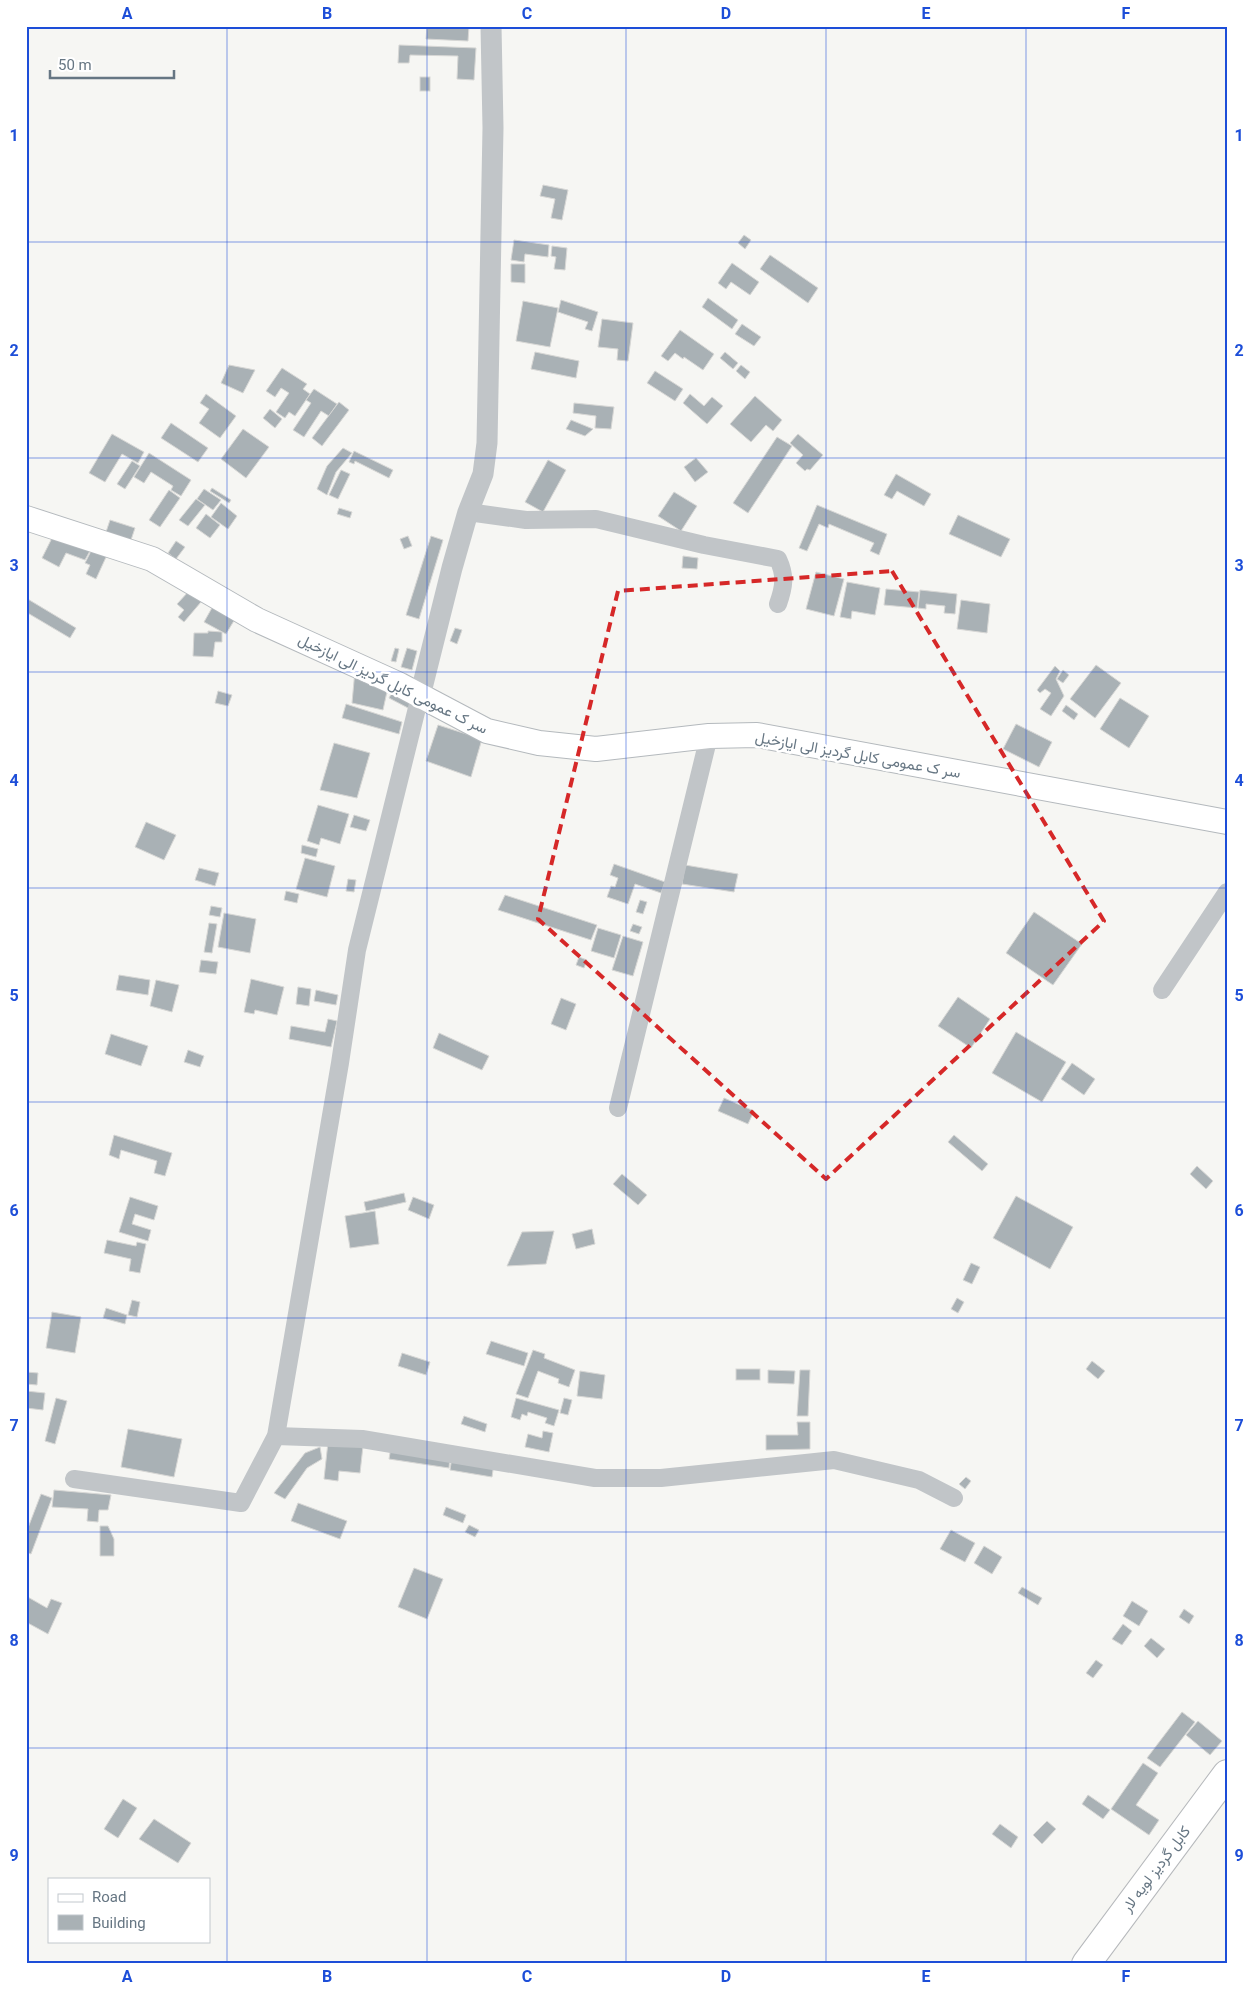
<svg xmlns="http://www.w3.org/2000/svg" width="1253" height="1990" font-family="Roboto,Vazirmatn,sans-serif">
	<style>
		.building { fill: #a9b1b5; stroke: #d7d7d5 }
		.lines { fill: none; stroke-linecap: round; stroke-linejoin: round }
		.secondary-casing { stroke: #b4b9bd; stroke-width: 26 }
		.trunk-casing { stroke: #b6b9bc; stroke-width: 30 }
		.minor { stroke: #c1c5c8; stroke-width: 18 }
		.tertiary { stroke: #c1c5c8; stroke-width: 21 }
		.secondary { stroke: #fff; stroke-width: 24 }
		.trunk { stroke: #fff; stroke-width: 28 }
		.marked { fill: none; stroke: #d62828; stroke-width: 4; stroke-dasharray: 10 6; stroke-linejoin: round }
		.grid { fill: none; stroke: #1d4ed8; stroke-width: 1; stroke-opacity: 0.55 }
		.labels { text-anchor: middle; stroke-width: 5; stroke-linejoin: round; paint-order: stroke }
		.street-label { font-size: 15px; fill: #667683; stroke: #fff }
		.neatline { fill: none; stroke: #1d4ed8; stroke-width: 2 }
		.grid-label { font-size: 16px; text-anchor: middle; font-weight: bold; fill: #1d4ed8 }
	</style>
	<rect width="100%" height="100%" fill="#f6f6f3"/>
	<g class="building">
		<polygon points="427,26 469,26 468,41 426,39"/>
		<polygon points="399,45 476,48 474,80 457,79 458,56 410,55 409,63 398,63"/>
		<rect x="420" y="77" width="10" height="14"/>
		<polygon points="543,185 568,190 562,220 551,218 555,199 540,196"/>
		<polygon points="744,235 751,240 745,249 738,243"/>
		<polygon points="514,240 549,245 548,257 525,254 524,262 511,260"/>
		<polygon points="552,246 567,248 565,270 554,269 556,257 551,256"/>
		<polygon points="770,255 818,288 808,303 760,269"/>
		<polygon points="732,263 759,282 750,295 731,282 726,289 718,283"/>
		<polygon points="511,264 525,264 525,283 511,282"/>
		<polygon points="708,298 738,320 732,329 702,307"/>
		<polygon points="561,300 598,312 592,331 585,329 588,322 558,312"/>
		<polygon points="523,301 558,308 550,347 516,341"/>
		<polygon points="602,319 633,323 628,361 617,360 618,349 598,347"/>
		<polygon points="742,324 761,337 754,346 735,334"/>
		<polygon points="680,330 714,354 703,370 684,357 683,359 675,353 668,361 661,356"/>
		<polygon points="535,352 579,361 576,378 531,369"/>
		<polygon points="725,352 738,363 733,369 720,358"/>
		<polygon points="229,365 255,370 243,393 221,383"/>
		<polygon points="741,365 750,372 745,379 736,371"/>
		<polygon points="282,368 307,384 303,389 310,394 295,416 289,412 285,418 276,412 289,393 281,388 275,397 266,391"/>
		<polygon points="655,371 683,389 675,401 647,383"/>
		<polygon points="314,389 337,404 329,416 321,411 304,437 293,430 311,403 306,400"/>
		<polygon points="206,394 236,416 220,438 199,423 209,409 200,403"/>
		<polygon points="690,394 704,406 712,397 723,406 707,424 683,403"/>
		<polygon points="755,396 782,420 773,431 766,425 751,442 730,424"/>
		<polygon points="339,402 349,410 322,446 312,438"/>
		<polygon points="574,403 614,407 611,429 595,428 596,416 573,413"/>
		<polygon points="270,409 282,419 275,428 263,418"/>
		<polygon points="571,420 593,429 585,436 566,429"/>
		<polygon points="171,423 208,448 198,462 161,438"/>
		<polygon points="243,429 269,447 246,478 221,459"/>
		<polygon points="112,434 144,452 138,463 122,454 105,482 89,473"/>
		<polygon points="798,434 823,455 810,470 807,469 805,471 796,463 803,455 790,443"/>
		<polygon points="777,437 792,446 748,513 733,503"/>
		<polygon points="343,448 352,453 336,472 327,495 317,489 327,466"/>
		<polygon points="354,451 393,470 389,478 355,461 354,464 349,462"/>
		<polygon points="149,453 191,480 181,496 171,490 173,486 151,472 144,483 134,477"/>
		<polygon points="696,458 708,472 695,482 684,467"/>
		<polygon points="548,460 566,470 543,512 525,502"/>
		<polygon points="132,461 140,466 125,489 117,484"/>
		<polygon points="341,470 350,474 338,499 329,495"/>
		<polygon points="896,474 931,494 924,506 897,491 892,499 884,495"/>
		<polygon points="212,488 231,500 229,503 210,491"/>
		<polygon points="204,489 221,500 213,510 197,499"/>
		<polygon points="169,490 180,498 160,527 149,520"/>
		<polygon points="674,492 697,506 681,531 658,516"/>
		<polygon points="196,499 205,505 188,526 179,520"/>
		<polygon points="221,503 237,516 228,529 211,517"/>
		<polygon points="817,505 887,534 879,555 870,551 874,543 829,524 828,528 819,524 807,551 799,548"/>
		<polygon points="339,508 352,512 350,518 337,514"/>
		<polygon points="206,514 220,525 210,538 196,528"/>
		<polygon points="958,515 1010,539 1001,557 949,534"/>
		<polygon points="110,520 135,528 130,543 105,535"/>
		<polygon points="54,534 91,549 85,560 66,553 59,567 42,558"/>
		<polygon points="408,536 412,546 404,549 400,539"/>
		<polygon points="431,536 443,540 419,619 406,615"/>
		<polygon points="176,541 185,547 176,559 168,553"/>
		<polygon points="92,549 107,555 96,579 86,574 90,565 85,563"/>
		<polygon points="683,556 698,558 697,569 682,568"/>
		<polygon points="816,572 844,579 834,616 806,609"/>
		<polygon points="847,582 880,588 875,615 852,611 851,619 840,617"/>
		<polygon points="886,589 919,592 917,608 884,605"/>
		<polygon points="920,590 957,594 955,614 944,613 945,606 926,604 926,609 918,608"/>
		<polygon points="189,591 201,602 184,622 178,617 184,610 177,604"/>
		<polygon points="26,598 76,628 70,638 26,612"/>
		<polygon points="961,600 990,604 987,633 957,629"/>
		<polygon points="213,606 235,619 226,634 204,622"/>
		<polygon points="455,628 462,630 457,644 450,641"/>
		<polygon points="208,631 222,632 222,642 215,642 213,657 193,656 194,633 208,633"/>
		<polygon points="395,648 399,649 396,662 391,661"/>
		<polygon points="407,648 417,651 412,670 401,667"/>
		<polygon points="1096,665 1121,683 1095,718 1070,699"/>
		<polygon points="1055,666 1060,671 1056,679 1064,696 1051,716 1040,709 1051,693 1045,689 1040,693 1037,690"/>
		<polygon points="355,670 388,687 383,710 352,703"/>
		<polygon points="1063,670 1069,675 1063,683 1057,679"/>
		<polygon points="395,687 416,698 410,709 389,698"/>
		<polygon points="218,691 232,695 228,706 215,703"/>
		<polygon points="1120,698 1149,716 1129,748 1100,729"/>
		<polygon points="346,704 402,722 399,734 342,718"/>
		<polygon points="1066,705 1078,714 1074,720 1062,711"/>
		<polygon points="1016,724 1052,742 1039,767 1003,749"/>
		<polygon points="438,725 482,739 471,777 426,761"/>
		<polygon points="334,743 370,753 357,798 320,790"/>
		<polygon points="318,805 349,814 340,844 321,838 319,845 307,841"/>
		<polygon points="354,815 370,820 366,831 350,827"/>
		<polygon points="146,822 176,835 164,860 135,847"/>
		<polygon points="302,845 318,849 316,857 301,853"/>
		<polygon points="305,858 335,866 327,897 296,889"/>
		<polygon points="614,864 665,882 661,893 635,884 628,904 607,897 611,886 615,887 618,878 610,875"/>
		<polygon points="685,865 738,874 734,892 682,884"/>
		<polygon points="199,868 219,873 215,886 195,880"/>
		<polygon points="348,879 356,880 354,892 346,891"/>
		<polygon points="286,891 299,894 297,903 284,900"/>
		<polygon points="505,895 597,925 591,940 498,910"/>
		<polygon points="640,900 647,902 643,914 636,912"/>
		<polygon points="211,906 222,908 220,917 209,915"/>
		<polygon points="1034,912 1082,944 1053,985 1006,953"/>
		<polygon points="224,913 256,919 250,953 218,947"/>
		<polygon points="209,923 217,924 212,953 204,952"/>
		<polygon points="633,924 642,927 639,934 630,931"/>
		<polygon points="598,928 621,935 614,958 591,951"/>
		<polygon points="623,936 643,942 633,976 612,970"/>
		<polygon points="579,957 587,960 584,968 576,965"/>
		<polygon points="201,960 218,962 216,974 199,972"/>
		<polygon points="119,975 150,980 148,995 116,990"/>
		<polygon points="251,979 284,987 277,1015 255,1010 254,1014 244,1012"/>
		<polygon points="156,980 179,985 172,1012 150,1006"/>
		<polygon points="298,987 311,989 309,1006 296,1004"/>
		<polygon points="316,990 338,995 336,1005 314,1001"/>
		<polygon points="958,997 990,1019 971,1048 938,1026"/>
		<polygon points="561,998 576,1004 566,1030 551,1024"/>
		<polygon points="328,1019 337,1021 331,1047 289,1039 291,1026 325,1032"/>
		<polygon points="1016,1032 1066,1062 1042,1102 992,1073"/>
		<polygon points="439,1033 489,1056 482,1070 433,1048"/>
		<polygon points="111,1034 148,1046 141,1066 105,1054"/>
		<polygon points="188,1050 204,1056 200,1067 184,1062"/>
		<polygon points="1072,1063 1095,1079 1084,1095 1061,1079"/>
		<polygon points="724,1098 754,1111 748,1124 718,1111"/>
		<polygon points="114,1135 172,1153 165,1176 154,1173 157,1161 121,1150 119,1159 109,1155"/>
		<polygon points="954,1135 988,1164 982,1171 948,1142"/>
		<polygon points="1197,1166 1213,1181 1206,1189 1190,1174"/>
		<polygon points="622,1174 647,1195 638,1205 613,1184"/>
		<polygon points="404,1193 406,1202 366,1211 364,1202"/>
		<polygon points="1016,1196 1073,1227 1050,1269 993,1238"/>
		<polygon points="130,1197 158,1206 154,1220 135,1214 132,1224 151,1230 148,1241 119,1232"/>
		<polygon points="413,1197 434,1205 429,1219 408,1210"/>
		<polygon points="375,1211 379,1244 350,1248 345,1216"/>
		<polygon points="592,1229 595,1244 576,1249 572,1234"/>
		<polygon points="554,1231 546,1264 507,1266 522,1232"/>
		<polygon points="107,1240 136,1246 137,1242 146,1244 140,1273 129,1271 131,1259 104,1253"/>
		<polygon points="971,1263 980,1267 972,1284 963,1280"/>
		<polygon points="957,1298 964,1302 958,1313 951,1309"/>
		<polygon points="132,1300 140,1302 137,1317 128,1315"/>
		<polygon points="106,1308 127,1315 125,1324 103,1318"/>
		<polygon points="52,1312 81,1317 75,1353 46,1348"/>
		<polygon points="491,1341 528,1353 524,1366 486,1354"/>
		<polygon points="533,1350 545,1354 544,1358 575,1370 569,1387 558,1383 559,1379 538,1371 528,1398 516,1394"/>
		<polygon points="402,1353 430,1362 426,1375 398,1366"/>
		<polygon points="1092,1361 1105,1371 1098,1379 1086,1369"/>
		<rect x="736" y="1369" width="24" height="11"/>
		<polygon points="768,1370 795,1371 794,1384 768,1383"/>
		<polygon points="800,1370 810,1370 808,1416 797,1416"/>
		<polygon points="580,1371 605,1375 602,1399 577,1396"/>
		<polygon points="26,1372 38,1373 37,1385 26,1384"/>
		<polygon points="26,1391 45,1393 43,1410 26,1408"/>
		<polygon points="56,1398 67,1401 55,1444 45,1441"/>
		<polygon points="516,1398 559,1410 554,1426 545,1423 547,1418 528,1412 527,1416 522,1414 520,1420 511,1417"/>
		<polygon points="564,1398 572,1400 568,1415 560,1413"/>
		<polygon points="464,1416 487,1424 485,1432 461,1424"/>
		<polygon points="797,1422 810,1422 810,1449 766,1450 766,1435 798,1435"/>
		<polygon points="128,1429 182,1439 174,1477 121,1467"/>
		<polygon points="543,1431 553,1433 549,1452 525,1447 528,1434 542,1438"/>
		<polygon points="328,1442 363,1446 360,1473 339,1471 338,1481 324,1479"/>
		<polygon points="320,1447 322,1459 307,1468 285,1499 274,1493 305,1453"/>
		<polygon points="391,1447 450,1456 449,1468 389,1459"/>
		<polygon points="452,1457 494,1463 492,1477 450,1470"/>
		<polygon points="966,1477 971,1481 965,1489 959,1484"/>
		<polygon points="54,1490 111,1495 108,1510 99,1510 98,1522 87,1521 88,1509 52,1507"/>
		<polygon points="41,1494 52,1498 31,1554 26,1552 26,1533"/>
		<polygon points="298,1503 347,1521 340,1539 291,1521"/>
		<polygon points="446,1507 466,1515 463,1523 443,1515"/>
		<polygon points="469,1525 479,1530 475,1537 465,1532"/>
		<polygon points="100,1526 108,1526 114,1539 114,1556 100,1556"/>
		<polygon points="951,1530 975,1543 965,1562 940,1549"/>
		<polygon points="984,1546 1002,1557 992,1574 974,1563"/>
		<polygon points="414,1568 443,1579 427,1619 398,1607"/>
		<polygon points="1022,1587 1042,1598 1038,1605 1018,1593"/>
		<polygon points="26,1596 47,1608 51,1599 62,1603 48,1634 26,1622"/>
		<polygon points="1132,1601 1148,1611 1139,1626 1123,1616"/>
		<polygon points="1184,1609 1194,1616 1189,1624 1179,1617"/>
		<polygon points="1123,1624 1132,1631 1122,1645 1112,1639"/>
		<polygon points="1151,1638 1165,1649 1157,1658 1144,1646"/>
		<polygon points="1096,1660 1103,1665 1093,1678 1086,1673"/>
		<polygon points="1182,1712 1195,1722 1160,1767 1147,1758"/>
		<polygon points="1198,1721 1222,1741 1210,1755 1186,1735"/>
		<polygon points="1143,1763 1158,1773 1136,1805 1159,1820 1149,1835 1111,1809"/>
		<polygon points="1088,1795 1110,1810 1103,1819 1082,1804"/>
		<polygon points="123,1799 137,1808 118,1838 104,1829"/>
		<polygon points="154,1819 191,1843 178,1863 139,1839"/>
		<polygon points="1047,1821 1056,1829 1042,1844 1033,1835"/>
		<polygon points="1000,1824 1018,1837 1011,1848 992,1834"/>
	</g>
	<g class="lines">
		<g class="secondary-casing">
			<polyline id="secondary" points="26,518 152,559 257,620 400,685 487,731 539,743 596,749 709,736 757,735 1227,822"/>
		</g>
		<g class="trunk-casing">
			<polyline id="trunk" points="1086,1964 1227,1774"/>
		</g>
		<g class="minor">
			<path d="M468 512 526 520 596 519 704 545 778 559C786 576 784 587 778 604"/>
			<polyline points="1162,990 1227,892"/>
			<polyline points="618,1108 709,736"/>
			<polyline points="276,1436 362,1439 595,1478 661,1478 834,1460 919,1480 954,1498"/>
			<polyline points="74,1479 241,1503 276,1436 340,1063 357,950 420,696"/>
		</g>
		<polyline class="tertiary" points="420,696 452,568 468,512 483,474 487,443 493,128 491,26"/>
		<use href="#secondary" class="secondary"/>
		<use href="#trunk" class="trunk"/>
	</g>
	<path class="marked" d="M892 571 1104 921 826 1179 538 919 618 591Z"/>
	<path class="grid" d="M227 26V1964M427 26V1964M626 26V1964M826 26V1964M1026 26V1964M26 242H1227M26 458H1227M26 672H1227M26 888H1227M26 1102H1227M26 1318H1227M26 1532H1227M26 1748H1227"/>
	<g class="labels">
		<g class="street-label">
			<text transform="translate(393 684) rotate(26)" y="5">سر ک عمومی کابل گردیز الی ایازخیل</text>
			<text transform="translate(858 755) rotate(10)" y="5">سر ک عمومی کابل گردیز الی ایازخیل</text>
			<text transform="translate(1156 1869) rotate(-53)" y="5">کابل گردیز لویه لار</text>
		</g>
	</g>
	<rect width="1253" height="1990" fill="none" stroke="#ffffff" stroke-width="55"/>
	<rect x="48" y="1878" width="162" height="65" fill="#ffffff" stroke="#c2c8cd"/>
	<rect x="58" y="1894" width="25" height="8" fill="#ffffff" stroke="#c2c8cd"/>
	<text x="92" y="1902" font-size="15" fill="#667683">Road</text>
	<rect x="58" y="1915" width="25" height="15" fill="#a9b1b5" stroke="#c2c8cd"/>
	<text x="92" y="1928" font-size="15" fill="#667683">Building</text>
	<path d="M50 70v8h124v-8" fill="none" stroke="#667683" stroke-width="2.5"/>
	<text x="58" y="70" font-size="15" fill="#667683" stroke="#ffffff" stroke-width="4" paint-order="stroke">50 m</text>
	<rect x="28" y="28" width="1198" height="1934" class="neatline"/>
	<g class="grid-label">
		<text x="127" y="19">A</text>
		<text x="327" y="19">B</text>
		<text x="527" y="19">C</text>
		<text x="726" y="19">D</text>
		<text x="926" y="19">E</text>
		<text x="1126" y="19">F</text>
		<text x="14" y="141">1</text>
		<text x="1239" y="141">1</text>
		<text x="14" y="356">2</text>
		<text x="1239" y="356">2</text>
		<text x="14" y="571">3</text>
		<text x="1239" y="571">3</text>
		<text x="14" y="786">4</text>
		<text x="1239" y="786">4</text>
		<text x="14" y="1001">5</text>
		<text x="1239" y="1001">5</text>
		<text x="14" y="1216">6</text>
		<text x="1239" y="1216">6</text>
		<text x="14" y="1431">7</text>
		<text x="1239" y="1431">7</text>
		<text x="14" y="1646">8</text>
		<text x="1239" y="1646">8</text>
		<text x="14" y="1861">9</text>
		<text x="1239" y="1861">9</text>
		<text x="127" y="1982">A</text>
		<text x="327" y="1982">B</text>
		<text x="527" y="1982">C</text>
		<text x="726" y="1982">D</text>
		<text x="926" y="1982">E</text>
		<text x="1126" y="1982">F</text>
	</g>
</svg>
